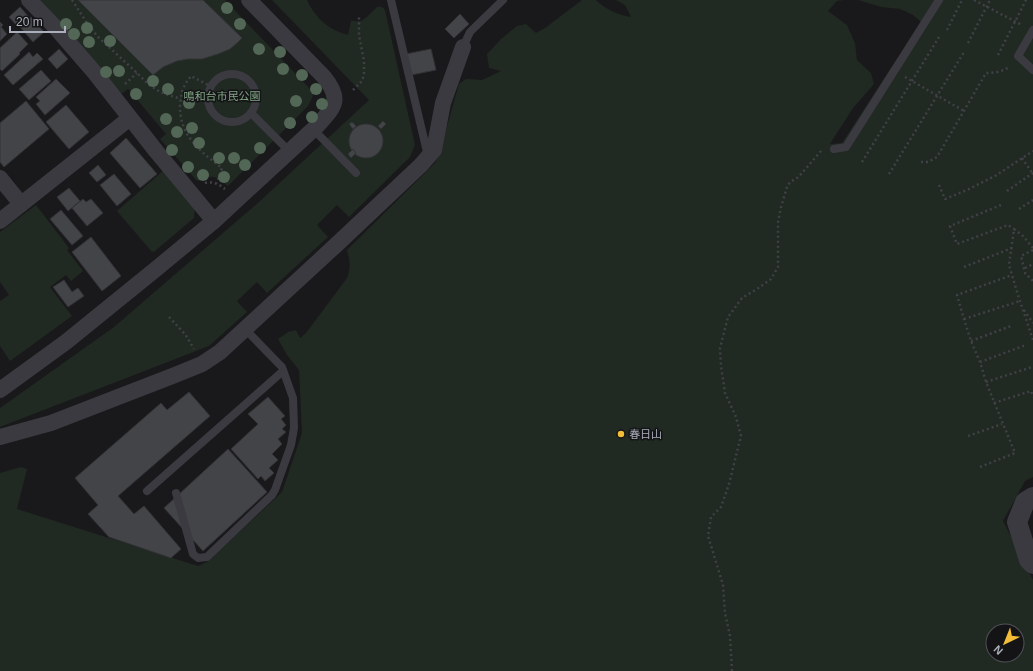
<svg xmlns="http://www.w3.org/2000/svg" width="1033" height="671" font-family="Helvetica,'Noto Sans JP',sans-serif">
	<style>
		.green { fill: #202922; fill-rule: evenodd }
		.building { fill: #434448; stroke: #333337 }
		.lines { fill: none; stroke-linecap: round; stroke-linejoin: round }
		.path { stroke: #404147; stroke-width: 2.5; stroke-dasharray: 2 3; stroke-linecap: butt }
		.service { stroke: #3a3a40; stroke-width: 8 }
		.minor { stroke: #3a3a40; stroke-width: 16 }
		.tertiary { stroke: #3a3a40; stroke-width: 20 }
		.tree { fill: #536756 }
		.poi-dot { fill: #f4bd37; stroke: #141416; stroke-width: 1.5 }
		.labels { text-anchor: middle; stroke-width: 3; stroke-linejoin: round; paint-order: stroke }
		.park-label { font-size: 11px; fill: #82a686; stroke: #141416 }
		.poi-label { font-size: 11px; fill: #abafbb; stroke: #141416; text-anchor: start }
	</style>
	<rect width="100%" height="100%" fill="#19191b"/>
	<g class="green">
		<path d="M40 0H225L312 91 313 96 308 106 228 186C212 174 215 175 197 181L160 139 166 134 128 89 121 94Z"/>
		<path d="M272 0H307C315 18 329 30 348 35L351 21H361C364 19 367 17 369 15 375 10 378 2 385 10L415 145 410 157 349 217 337 205 317 225 328 237 267 293 257 282 237 301 247 312 209 346 0 427V408L114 327 260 201 369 100Z"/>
		<path d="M582 0H596C605 9 618 15 631 17L625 5 616 0H844L837 1 828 11 847 25 855 43 857 60 871 73 874 84 853 108 830 144 842 143 898 57 904 60 927 27 913 15 900 9 881 7 858 0H1033V477L1025 481 1003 521 1033 580V671H0V473L21 467 27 469 17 509 198 566 207 562 282 492 302 433 299 370 287 355 278 339 288 332 296 330 300 338 306 333 347 278C351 266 350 263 347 250L435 163 442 149 445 133 459 84 466 79 482 80 501 71 489 68 487 54 501 39 517 26 526 24 536 33 545 28ZM993 631H1017V655H993Z"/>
		<polygon points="164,170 195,206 194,218 155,251 152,252 117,211"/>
		<polygon points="36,205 69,248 67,250 83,271 71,281 66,275 50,287 72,316 10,361 0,346 0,301 9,295 0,282 0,232"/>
	</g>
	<g class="building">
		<polygon points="78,0 203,0 242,38 237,43 230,49 218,54 202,59 188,59 177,61 163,67 153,75"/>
		<polygon points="20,7 29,17 18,27 9,17"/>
		<polygon points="460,14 469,24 454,38 445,29"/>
		<polygon points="31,17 44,32 33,42 20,27"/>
		<polygon points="0,22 3,25 1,27 7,34 0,41"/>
		<polygon points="17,32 28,44 19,53 20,54 2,71 0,69 0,48"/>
		<polygon points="59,49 68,59 57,69 48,59"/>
		<polygon points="431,49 436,70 406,76 401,55"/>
		<polygon points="29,52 33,57 37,53 43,59 13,85 4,75"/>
		<polygon points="41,70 51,81 29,100 19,89"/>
		<polygon points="56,79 70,93 45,115 36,104 40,101 36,97"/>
		<polygon points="26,101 49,129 4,167 0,162 0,123"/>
		<polygon points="66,105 89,132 69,149 46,122"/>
		<polygon points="383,121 386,124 381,129 378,126"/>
		<polygon points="352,122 356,126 353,129 349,124"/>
		<circle cx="366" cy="141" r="17"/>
		<polygon points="126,138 157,174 140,188 110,153"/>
		<polygon points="353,149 356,153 351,158 348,154"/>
		<polygon points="98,165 106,175 97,182 89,173"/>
		<polygon points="114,174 131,194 117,206 100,185"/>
		<polygon points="69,188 80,201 68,211 57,197"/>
		<polygon points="83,199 86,202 91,199 103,213 87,226 72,208"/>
		<polygon points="61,210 83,236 72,245 50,219"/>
		<polygon points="91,237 121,276 102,291 72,252"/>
		<polygon points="64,280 72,292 78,288 84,296 68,307 53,287"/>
		<polygon points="189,392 210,416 118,496 134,514 144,506 181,549 171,558 109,537 88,514 98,505 75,478 161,403 167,410"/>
		<polygon points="268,397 285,416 281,419 286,425 282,429 286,432 278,439 282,444 272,454 278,460 269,468 274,473 265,481 261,476 258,479 231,449 258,424 248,414"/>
		<polygon points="228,449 267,492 203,551 164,508"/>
	</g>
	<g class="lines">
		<g class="path">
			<polyline points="72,0 89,26 98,37 135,71 148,84 160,92 181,99"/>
			<polyline points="974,0 1022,25"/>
			<polyline points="947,30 962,0"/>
			<polyline points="968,43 990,0"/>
			<polyline points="998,55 1026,0"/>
			<polyline points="905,77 964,111"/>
			<polyline points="125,84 137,73"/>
			<path d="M212 87 191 76C188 80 185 84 183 89 181 94 181 99 180 104 179 136 200 151 222 168L217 183"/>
			<polyline points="353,90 362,81 364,75 364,61 359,35 359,17"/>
			<polyline points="1022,158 1033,174"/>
			<polyline points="862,162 939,37"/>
			<path d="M921 162H928L937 157 986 73C994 73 1003 72 1010 66"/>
			<polyline points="889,174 964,52"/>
			<path d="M205 183C212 181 219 184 225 189"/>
			<polyline points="939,185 945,199 967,190 995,176 1033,151"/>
			<polyline points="1007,191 1033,173"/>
			<polyline points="1001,205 950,226 957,244 1008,225 1014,229"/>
			<polyline points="1019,209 1033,200"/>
			<polyline points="1033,248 1023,236 1014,229 1009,265 1018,295 1033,340"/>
			<polyline points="1033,250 1021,256 1025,273 1033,281"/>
			<polyline points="964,267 1012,248"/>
			<polyline points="1025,268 1033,264"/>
			<polyline points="1024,310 1033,323"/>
			<polyline points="169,317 185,334 194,349"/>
			<polyline points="964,319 1020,301"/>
			<polyline points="971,341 1011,326"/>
			<polyline points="980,362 1026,345"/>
			<polyline points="986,382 1032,367 1033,368"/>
			<polyline points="994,403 1031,391 1033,397"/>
			<polyline points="968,436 1002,424"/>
			<polyline points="980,467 1015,453 986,382 980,362 971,341 964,319 957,295 1012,275"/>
			<polyline points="732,671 730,636 725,613 723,585 708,536 711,517 721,507 729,484 741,436 736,417 725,393 721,366 720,348 728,317 742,298 757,289 771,279 778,267 778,222 781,207 787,187 790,182 797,178 802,173 821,151"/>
		</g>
		<g class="service">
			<polyline points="391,0 428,156"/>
			<polyline points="1033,30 1018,56 1033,70"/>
			<polyline points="463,47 470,32 503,0"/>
			<circle cx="232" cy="98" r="24"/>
			<polyline points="251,113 289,151"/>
			<polyline points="313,129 356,173"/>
			<polyline points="834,149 846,147 939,0"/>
			<polyline points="147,491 283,371"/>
			<polyline points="176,493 193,554 198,558 207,557 272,495 275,490 291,445 294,428 293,398 282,367 279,364 245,329"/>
		</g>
		<g class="minor">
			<polyline points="29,0 56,28 95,73 156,151 214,221"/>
			<polyline points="0,178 21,204"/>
			<polyline points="0,221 130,118"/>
			<path d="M0 390 66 342 156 269 214 221 318 125C335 106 342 99 324 77L249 0"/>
			<polyline points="0,437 51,423 175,375 202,364 220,352 335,246 421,165 434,150 443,103 463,47"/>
		</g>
		<polyline class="tertiary" points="1033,497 1025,502 1017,522 1029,560 1033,564"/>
	</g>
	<g class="tree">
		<circle cx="227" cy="8" r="6"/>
		<circle cx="66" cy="24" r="6"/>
		<circle cx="240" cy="24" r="6"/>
		<circle cx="87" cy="28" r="6"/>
		<circle cx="74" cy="34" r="6"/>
		<circle cx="110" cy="41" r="6"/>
		<circle cx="89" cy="42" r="6"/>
		<circle cx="259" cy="49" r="6"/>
		<circle cx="280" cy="52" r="6"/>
		<circle cx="283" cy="69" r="6"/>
		<circle cx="119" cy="71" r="6"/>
		<circle cx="106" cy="72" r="6"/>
		<circle cx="302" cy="75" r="6"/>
		<circle cx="153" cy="81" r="6"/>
		<circle cx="168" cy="89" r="6"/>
		<circle cx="316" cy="89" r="6"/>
		<circle cx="136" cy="94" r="6"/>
		<circle cx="296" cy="101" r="6"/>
		<circle cx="189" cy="103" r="6"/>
		<circle cx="322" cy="104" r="6"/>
		<circle cx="312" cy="117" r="6"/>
		<circle cx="166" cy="119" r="6"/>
		<circle cx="290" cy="123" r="6"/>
		<circle cx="192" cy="128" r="6"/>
		<circle cx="177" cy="132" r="6"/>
		<circle cx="199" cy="143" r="6"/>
		<circle cx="260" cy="148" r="6"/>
		<circle cx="172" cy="150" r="6"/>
		<circle cx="219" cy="158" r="6"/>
		<circle cx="234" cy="158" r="6"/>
		<circle cx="245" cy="165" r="6"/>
		<circle cx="188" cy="167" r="6"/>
		<circle cx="203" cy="175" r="6"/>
		<circle cx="224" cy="177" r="6"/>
	</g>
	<circle class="poi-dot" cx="621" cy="434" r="4"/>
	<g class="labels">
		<g class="park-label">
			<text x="222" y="100">鳴和台市民公園</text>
		</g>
		<g class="poi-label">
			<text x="629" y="438">春日山</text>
		</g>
	</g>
	<g transform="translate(1005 643) rotate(223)"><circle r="19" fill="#141416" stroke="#505258"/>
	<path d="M0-3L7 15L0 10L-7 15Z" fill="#f4bd37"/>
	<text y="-6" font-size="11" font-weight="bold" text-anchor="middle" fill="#abafbb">N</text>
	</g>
	<path d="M10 26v6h55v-6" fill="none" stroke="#abafbb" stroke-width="2"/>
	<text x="16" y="26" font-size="12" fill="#abafbb" stroke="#141416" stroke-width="3" paint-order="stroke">20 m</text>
</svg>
